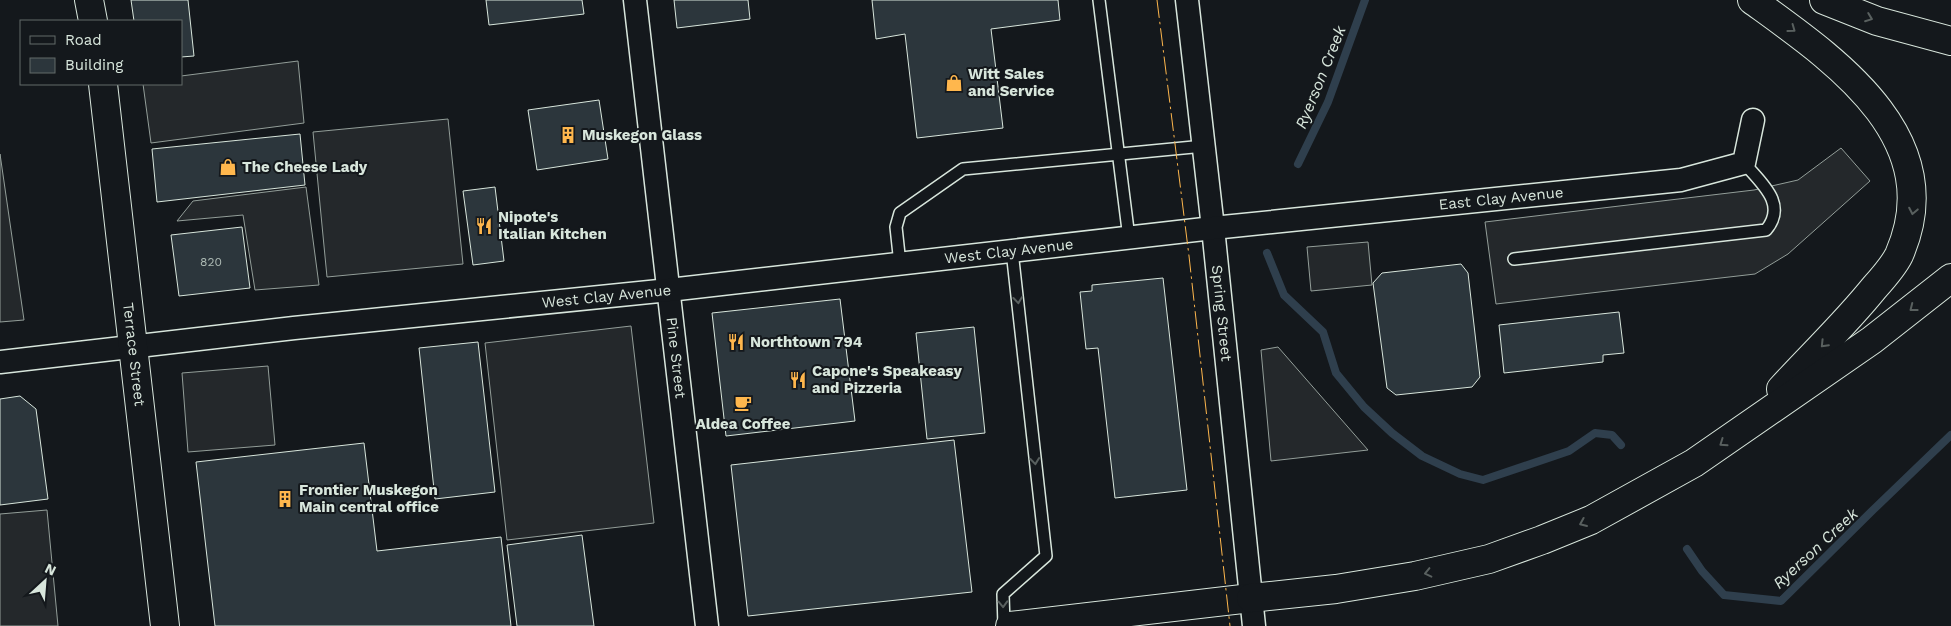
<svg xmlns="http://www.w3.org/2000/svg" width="1951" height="626" font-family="'Work Sans',sans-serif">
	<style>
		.parking { fill: #24282b; stroke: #939e99 }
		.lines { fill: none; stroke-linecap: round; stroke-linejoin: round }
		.stream { stroke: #2f3f4d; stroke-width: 8 }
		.building { fill: #2c363c; stroke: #d8e6dc }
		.service-casing { stroke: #d8e6dc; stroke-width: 14 }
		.minor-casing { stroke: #d8e6dc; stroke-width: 25 }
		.secondary-casing { stroke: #d8e6dc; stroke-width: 30 }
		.primary-casing { stroke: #d8e6dc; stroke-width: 30 }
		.trunk-casing { stroke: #d8e6dc; stroke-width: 30 }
		.service { stroke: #14181c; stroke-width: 11 }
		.minor { stroke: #14181c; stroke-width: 22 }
		.secondary { stroke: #14181c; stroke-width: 28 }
		.primary { stroke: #14181c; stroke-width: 28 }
		.trunk { stroke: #14181c; stroke-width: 28 }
		.power { stroke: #ffb74d; stroke-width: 1; stroke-dasharray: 18 4 2.5 4; stroke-linecap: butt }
		.oneway { stroke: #59605f }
		.labels { text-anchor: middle; stroke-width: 4; stroke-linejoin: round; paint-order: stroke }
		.number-label { font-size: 12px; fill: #adbab4 }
		.poi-label { font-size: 15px; font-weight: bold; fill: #d8e6dc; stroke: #14181c; text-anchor: start }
		.street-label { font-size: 15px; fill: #d8e6dc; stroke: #14181c }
		.water-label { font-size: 16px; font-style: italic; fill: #d8e6dc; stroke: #14181c }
	</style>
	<rect width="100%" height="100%" fill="#14181c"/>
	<g class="parking">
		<polygon points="298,61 304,123 151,143 143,84 181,84 181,76"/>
		<polygon points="448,119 463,264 327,277 313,132"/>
		<polygon points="1841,148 1870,181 1788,254 1755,274 1496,304 1485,222 1754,190 1798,180"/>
		<polygon points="0,154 24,320 0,322"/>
		<polygon points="306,187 319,285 255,290 243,215 177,221 193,201"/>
		<polygon points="1368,242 1372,285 1311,291 1307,247"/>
		<polygon points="631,326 654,523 507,540 485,343"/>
		<polygon points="1278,347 1368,450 1271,461 1261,350"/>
		<polygon points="268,366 275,445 188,452 182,373"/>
		<polygon points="47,510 58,626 0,626 0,514"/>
	</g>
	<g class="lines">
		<g class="stream">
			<polyline points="1298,164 1328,102 1365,0"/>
			<polyline points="1267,253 1284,295 1323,332 1336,373 1364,407 1392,433 1422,456 1460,474 1483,480 1569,451 1595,433 1612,435 1621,445"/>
			<polyline points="1687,549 1702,571 1724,595 1781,601 1874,509 1951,435"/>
		</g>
	</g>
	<g class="building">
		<polygon points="131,0 188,0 194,56 181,57 181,21 134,21"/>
		<polygon points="486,0 582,0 584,14 489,25"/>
		<polygon points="674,0 748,0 750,19 677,28"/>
		<polygon points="872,0 1058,0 1060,20 991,29 1003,128 917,138 905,34 876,39"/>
		<polygon points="599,100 608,159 537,170 528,110"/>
		<polygon points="300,134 305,185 157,202 152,149"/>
		<polygon points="495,187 504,261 473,265 463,191"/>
		<polygon points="242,227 250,288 179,296 171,235"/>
		<polygon points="1461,264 1468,273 1480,377 1472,387 1396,395 1387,388 1373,283 1382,273"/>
		<polygon points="1163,278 1187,490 1115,498 1098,348 1086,349 1080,292 1092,291 1092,285"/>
		<polygon points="840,299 855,421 726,436 712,313"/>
		<polygon points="1619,312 1624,353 1603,355 1603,362 1504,373 1499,325"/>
		<polygon points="974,327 985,433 927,439 916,333"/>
		<polygon points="478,342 495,492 435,499 419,348"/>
		<polygon points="20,396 36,409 48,499 0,505 0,399"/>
		<polygon points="954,440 972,592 748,616 731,465"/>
		<polygon points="364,443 377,551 501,537 511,626 215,626 196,462"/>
		<polygon points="582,535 594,626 517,626 507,545"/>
	</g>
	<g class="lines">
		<g class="service-casing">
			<g id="service">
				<polyline points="1099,0 1129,238"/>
				<path d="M1514 259 1766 230C1788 204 1761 183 1744 163"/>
				<polyline points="900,264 896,227 900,213 963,169 1204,146"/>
				<polyline points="1004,626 1003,594 1046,556 1012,251"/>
			</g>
		</g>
		<g class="minor-casing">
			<g id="minor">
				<path id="s1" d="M635 0 707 626"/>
				<path id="s2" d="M1187 0 1213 228 1254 626"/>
				<path id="s3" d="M0 362 294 328 669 290 1213 228 1681 180 1744 163 1753 120"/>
			</g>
		</g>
		<g class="secondary-casing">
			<polyline id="secondary" points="1010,626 1251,598"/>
		</g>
		<g class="primary-casing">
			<g id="primary">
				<polyline points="89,0 93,21"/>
				<path id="s4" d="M103 84 165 626"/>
			</g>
		</g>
		<g class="trunk-casing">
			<g id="trunk">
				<path d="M1752 0C1832 58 1951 137 1899 255 1893 267 1883 278 1874 288 1845 324 1812 355 1781 389"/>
				<polyline points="1824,0 1877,21 1951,41"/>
				<polyline points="1251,598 1336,589 1415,576 1489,559 1542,540 1591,520 1694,463 1872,340 1951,278"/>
			</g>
		</g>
		<use href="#service" class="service"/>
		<use href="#minor" class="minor"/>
		<use href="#secondary" class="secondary"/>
		<use href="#primary" class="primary"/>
		<use href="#trunk" class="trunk"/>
		<polyline class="power" points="1157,0 1189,256 1230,626"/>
	</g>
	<defs><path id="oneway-chevron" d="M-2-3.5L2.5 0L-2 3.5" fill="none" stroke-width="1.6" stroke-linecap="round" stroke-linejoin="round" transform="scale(1.25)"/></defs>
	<g class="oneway">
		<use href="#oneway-chevron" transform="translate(1869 18) rotate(21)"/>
		<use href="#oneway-chevron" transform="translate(1792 29) rotate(36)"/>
		<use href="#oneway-chevron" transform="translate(1913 211) rotate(101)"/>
		<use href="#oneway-chevron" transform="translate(1018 300) rotate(84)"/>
		<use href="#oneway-chevron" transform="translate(1913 308) rotate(142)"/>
		<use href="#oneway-chevron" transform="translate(1824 344) rotate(134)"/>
		<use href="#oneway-chevron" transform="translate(1723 443) rotate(145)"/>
		<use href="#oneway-chevron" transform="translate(1035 461) rotate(84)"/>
		<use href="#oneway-chevron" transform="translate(1583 523) rotate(157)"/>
		<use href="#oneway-chevron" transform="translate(1428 573) rotate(167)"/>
		<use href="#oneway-chevron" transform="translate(1003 604) rotate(88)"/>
	</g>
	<defs>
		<g id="shop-bare" transform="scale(1.35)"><path d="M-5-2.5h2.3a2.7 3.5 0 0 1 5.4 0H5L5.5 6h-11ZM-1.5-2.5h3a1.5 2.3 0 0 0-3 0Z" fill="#ffb74d" stroke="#14181c" stroke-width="2.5" paint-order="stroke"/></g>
		<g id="building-bare" transform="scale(1.35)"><path d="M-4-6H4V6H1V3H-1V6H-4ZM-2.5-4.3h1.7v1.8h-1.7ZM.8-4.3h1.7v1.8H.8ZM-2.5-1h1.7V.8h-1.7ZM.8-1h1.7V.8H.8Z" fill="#ffb74d" stroke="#14181c" stroke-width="2.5" paint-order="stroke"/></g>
		<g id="restaurant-bare" transform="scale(1.35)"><path d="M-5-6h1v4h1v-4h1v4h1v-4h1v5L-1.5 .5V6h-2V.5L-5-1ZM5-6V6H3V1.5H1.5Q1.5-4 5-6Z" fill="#ffb74d" stroke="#14181c" stroke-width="2.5" paint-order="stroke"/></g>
		<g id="cafe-bare" transform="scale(1.35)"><path d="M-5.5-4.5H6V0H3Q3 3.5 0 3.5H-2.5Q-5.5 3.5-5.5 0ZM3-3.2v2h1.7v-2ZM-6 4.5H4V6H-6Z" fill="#ffb74d" stroke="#14181c" stroke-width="2.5" paint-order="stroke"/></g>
	</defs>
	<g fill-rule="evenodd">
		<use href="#shop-bare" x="954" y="83"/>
		<use href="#building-bare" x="568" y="135"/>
		<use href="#shop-bare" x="228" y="167"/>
		<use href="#restaurant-bare" x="484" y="226"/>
		<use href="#restaurant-bare" x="736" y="342"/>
		<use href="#restaurant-bare" x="798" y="380"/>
		<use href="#cafe-bare" x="743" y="403"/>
		<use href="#building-bare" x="285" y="499"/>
	</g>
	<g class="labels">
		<g class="number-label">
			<text x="211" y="266">820</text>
		</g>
		<g class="poi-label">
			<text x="968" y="79">Witt Sales<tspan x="968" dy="17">and Service</tspan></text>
			<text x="582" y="140">Muskegon Glass</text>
			<text x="242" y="172">The Cheese Lady</text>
			<text x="498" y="222">Nipote's<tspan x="498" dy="17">Italian Kitchen</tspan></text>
			<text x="750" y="347">Northtown 794</text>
			<text x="812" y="376">Capone's Speakeasy<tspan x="812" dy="17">and Pizzeria</tspan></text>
			<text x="743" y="429" text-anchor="middle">Aldea Coffee</text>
			<text x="299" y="495">Frontier Muskegon<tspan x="299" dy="17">Main central office</tspan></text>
		</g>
		<g class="street-label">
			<text dy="5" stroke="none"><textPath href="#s3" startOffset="1510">East Clay Avenue</textPath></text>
			<text dy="5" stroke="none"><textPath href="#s3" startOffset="1015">West Clay Avenue</textPath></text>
			<text dy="5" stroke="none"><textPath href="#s3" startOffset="610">West Clay Avenue</textPath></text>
			<text dy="5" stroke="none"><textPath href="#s2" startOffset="315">Spring Street</textPath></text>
			<text dy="5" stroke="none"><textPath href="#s4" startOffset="272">Terrace Street</textPath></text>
			<text dy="5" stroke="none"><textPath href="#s1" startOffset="360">Pine Street</textPath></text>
		</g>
		<g class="water-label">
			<text transform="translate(1320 77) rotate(-68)" y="6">Ryerson Creek</text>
			<text transform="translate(1815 548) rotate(-43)" y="6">Ryerson Creek</text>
		</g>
	</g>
	<rect x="20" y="20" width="162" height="65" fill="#14181c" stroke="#626a69"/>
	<rect x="30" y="36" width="25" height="8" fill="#14181c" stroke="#626a69"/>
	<text x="65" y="45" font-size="15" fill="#d8e6dc">Road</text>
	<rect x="30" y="58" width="25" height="15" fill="#2c363c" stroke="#626a69"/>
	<text x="65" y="70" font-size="15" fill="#d8e6dc">Building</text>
	<g transform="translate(45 581) rotate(26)" stroke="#14181c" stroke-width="4" paint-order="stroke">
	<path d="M0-4L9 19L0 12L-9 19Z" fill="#d8e6dc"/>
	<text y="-8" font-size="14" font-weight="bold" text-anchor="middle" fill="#d8e6dc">N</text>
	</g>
</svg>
